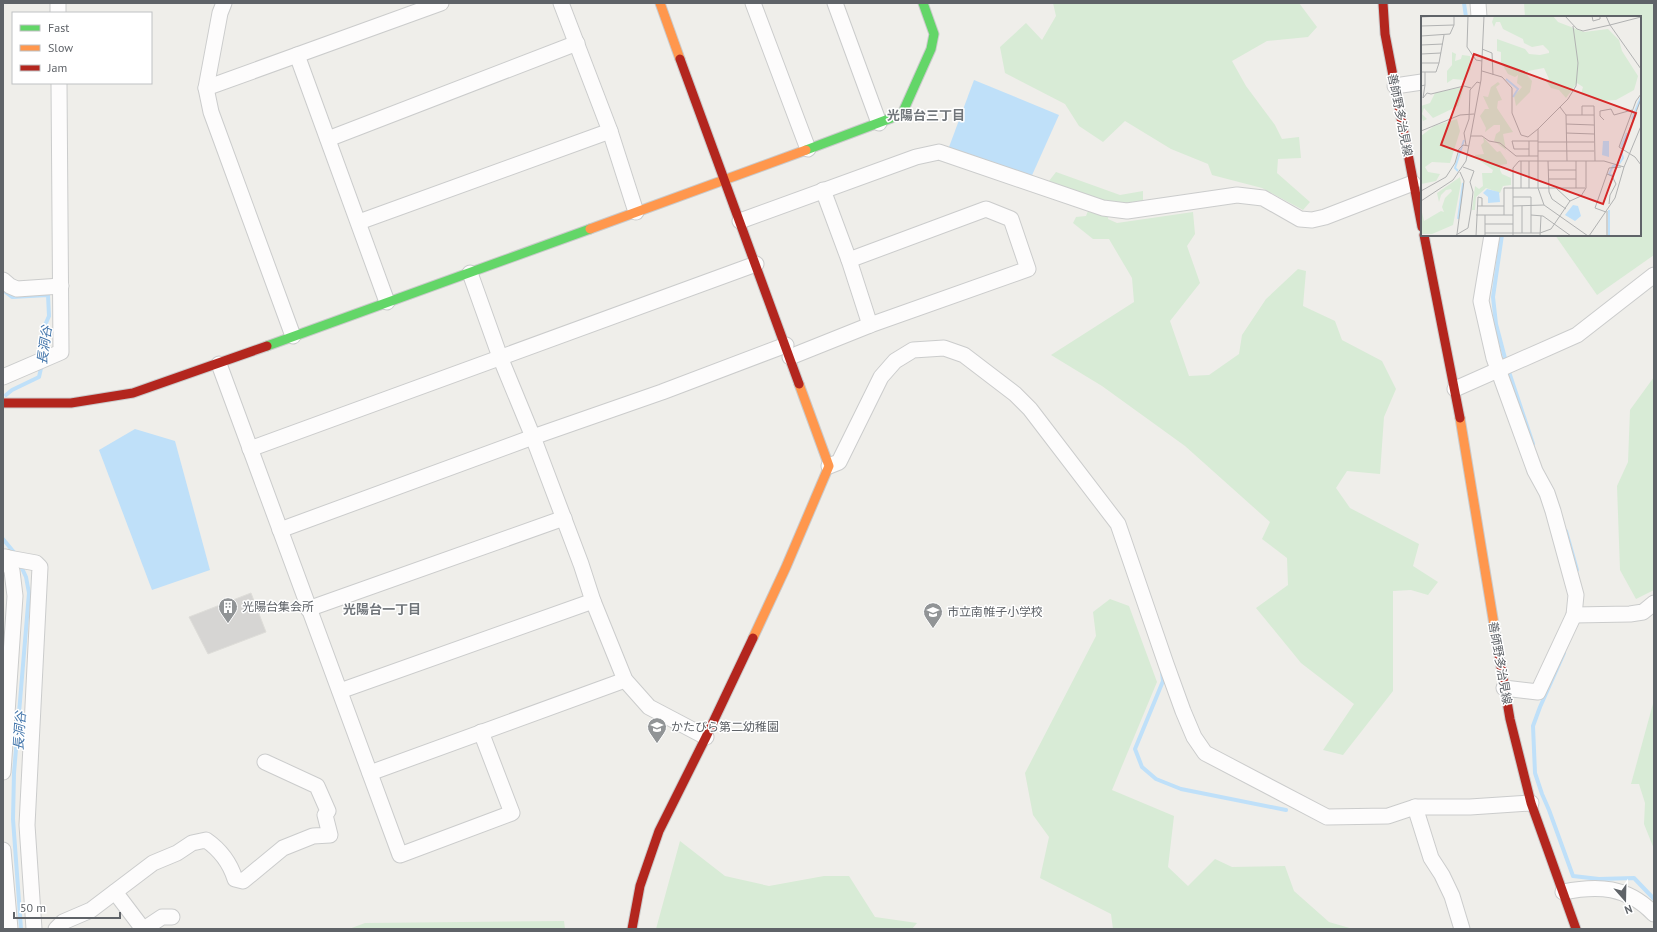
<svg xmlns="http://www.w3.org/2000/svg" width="1657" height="932" font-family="'PT Sans','Noto Sans JP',sans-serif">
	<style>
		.green { fill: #d8ebd6 }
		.water { fill: #bfe0f9 }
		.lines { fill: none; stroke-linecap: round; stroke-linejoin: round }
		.stream { stroke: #bfe0f9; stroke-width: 4 }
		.building { fill: #d6d5d3; stroke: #deddd9 }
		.street-casing { stroke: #cbcccc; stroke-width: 17 }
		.fast-casing { stroke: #cacacb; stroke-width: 11 }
		.slow-casing { stroke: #cacacb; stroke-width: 11 }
		.jam-casing { stroke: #cacacb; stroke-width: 11 }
		.street { stroke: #fdfcfc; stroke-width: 15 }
		.fast { stroke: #63d668; stroke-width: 9 }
		.slow { stroke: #ff974d; stroke-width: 9 }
		.jam { stroke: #b3261e; stroke-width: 9 }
		.labels { text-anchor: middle; stroke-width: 3; stroke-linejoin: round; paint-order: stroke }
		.street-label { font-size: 12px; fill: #5f6368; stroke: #fff }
		.poi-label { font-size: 12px; fill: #5f6368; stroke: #fff; text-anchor: start }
		.neighbourhood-label { font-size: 13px; font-weight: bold; fill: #70757a; stroke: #fff }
		.water-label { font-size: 13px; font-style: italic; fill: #4174aa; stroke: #fff }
		.inset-river { fill: none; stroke: #bfe0f9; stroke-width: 2 }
		.inset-road { fill: none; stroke: #b1b2b2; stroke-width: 1 }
		.view { fill: #d62828; fill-opacity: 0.15; stroke: #d62828; stroke-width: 2 }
		.inset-edge { fill: none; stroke: #5f6368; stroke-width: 2 }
	</style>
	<rect width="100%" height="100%" fill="#efeeea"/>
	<g class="green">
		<polygon points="1053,3 1299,3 1317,27 1308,37 1267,41 1232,61 1246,86 1275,125 1282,139 1299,137 1301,158 1278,159 1277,173 1310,202 1303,210 1262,188 1212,175 1208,164 1171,149 1125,121 1103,142 1079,126 1065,104 1005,73 1000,47 1026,23 1042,40 1056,16"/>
		<polygon points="1524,3 1654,3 1654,255 1597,295 1555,235 1640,235 1640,17 1525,17"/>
		<polygon points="1056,172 1120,195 1143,191 1143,204 1110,206 1108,219 1117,223 1193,212 1195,234 1187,246 1200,283 1170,321 1189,376 1209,375 1239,354 1242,335 1266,299 1298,269 1306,271 1303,306 1335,321 1342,340 1382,361 1396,389 1384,417 1380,474 1347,471 1336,488 1350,508 1419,544 1413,566 1438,582 1428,595 1411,590 1393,591 1393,691 1343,755 1323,750 1354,704 1301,663 1256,608 1288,585 1287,558 1262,539 1270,522 1185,446 1102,386 1051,355 1134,302 1132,278 1109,239 1093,239 1073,223 1076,217 1086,216 1092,201 1049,181"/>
		<polygon points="1654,377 1654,590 1636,599 1620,570 1617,486 1628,462 1630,410"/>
		<polygon points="1110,599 1129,606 1157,682 1112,790 1174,816 1168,867 1188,886 1215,859 1232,867 1285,866 1294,891 1329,922 1353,929 1113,929 1111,914 1040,878 1049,837 1033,815 1025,773 1096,636 1093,612"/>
		<polygon points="1654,700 1654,849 1644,824 1645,803 1639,784 1631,784"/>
		<polygon points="680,841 725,876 769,886 824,876 849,876 875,917 917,923 912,929 656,929"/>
		<polygon points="564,921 565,929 349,929 365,923"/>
	</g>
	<g class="water">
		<polygon points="974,80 1059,115 1029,182 949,147"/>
		<polygon points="135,429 175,441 210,570 152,590 99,450"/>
	</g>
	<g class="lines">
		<g class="stream">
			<polyline points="1464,3 1466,17"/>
			<polyline points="1502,235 1493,297 1496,324 1506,362"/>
			<polyline points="3,290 12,297 48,295 49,316 43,330 43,355"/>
			<polyline points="1508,369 1533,444"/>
			<polyline points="6,395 12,390 39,377 42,364"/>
			<polyline points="1566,531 1577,570"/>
			<polyline points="3,539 17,556"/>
			<polyline points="20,564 26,577 29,593 14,773 13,819 21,929"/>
			<polyline points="1564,653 1540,707 1533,726 1535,773 1542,794 1549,810 1573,876 1599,879 1634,878 1654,899"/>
			<polyline points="1162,672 1163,681 1135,749 1142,767 1156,779 1181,789 1286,810"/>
		</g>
	</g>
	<polygon class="building" points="251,593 266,632 208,654 189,617"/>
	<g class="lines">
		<g class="street-casing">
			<g id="street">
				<polyline points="58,3 58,13"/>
				<polyline points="224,3 220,13 206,88 211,112 293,336"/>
				<polyline points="561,3 610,131 636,212"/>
				<polyline points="753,3 808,149"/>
				<polyline points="835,3 879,123"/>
				<polyline points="1478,3 1479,17"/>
				<polyline points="297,55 387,302"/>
				<polyline points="1395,86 1422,82"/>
				<polyline points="206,88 441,3"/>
				<polyline points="328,139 577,43"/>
				<polyline points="823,190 849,260 870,325"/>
				<polyline points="740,221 916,157 939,152 1103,208 1127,211 1237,195 1263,198 1300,219 1312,220 1325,217 1413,183"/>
				<polyline points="359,222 610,131"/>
				<polyline points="1492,235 1481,301 1494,358 1535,471 1547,493 1553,511 1576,595 1574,615 1538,692 1504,688"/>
				<polyline points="470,273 500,357 533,437 581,564 593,601 625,680 649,707 706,737"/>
				<polyline points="3,280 10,286 17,289 61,286"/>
				<polyline points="790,357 870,325 1028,269 1011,219 986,209 849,260"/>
				<polyline points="219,364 400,855 512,813 481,732"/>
				<polyline points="3,377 61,352 59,83"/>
				<polyline points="1455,389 1577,335 1654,275"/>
				<polyline points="250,449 756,264"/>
				<polyline points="829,466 839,462 881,377 895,361 913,350 944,348 964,355 1015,394 1030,409 1118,524 1166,664 1183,711 1194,737 1205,753 1327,817 1388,816 1415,807 1470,807 1531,803"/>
				<polyline points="280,530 533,437 662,392 786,345"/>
				<polyline points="3,557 36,563 40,567 27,825 34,929"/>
				<polyline points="308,609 564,518"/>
				<polyline points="1574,615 1630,614 1643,612 1654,603"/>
				<polyline points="340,691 593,601"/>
				<polyline points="3,772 15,596 12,571 6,557"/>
				<polyline points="370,773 625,680"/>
				<polyline points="1415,807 1431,858 1442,875 1452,896 1462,929"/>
				<polyline points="3,850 10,929"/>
				<polyline points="115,892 143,929"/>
				<path d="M1563 892C1598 885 1627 886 1654 914"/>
				<path d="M56 929 63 922 91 910 153 863 177 853 192 843 206 840C219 849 230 863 235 879L243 881 283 848 313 836 330 835 325 815 328 811 317 786 265 762"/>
				<polyline points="144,929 162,917 172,917"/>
			</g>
		</g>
		<g class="fast-casing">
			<g id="fast">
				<polyline points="806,150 902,114 931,49 934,34 923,3"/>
				<polyline points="267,346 590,229"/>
			</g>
		</g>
		<g class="slow-casing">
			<g id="slow">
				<polyline points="660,3 680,59"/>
				<polyline points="590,229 806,150"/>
				<polyline points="1460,418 1498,649"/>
				<polyline points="753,638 786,567 829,466 799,384"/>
			</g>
		</g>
		<g class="jam-casing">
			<g id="jam">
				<polyline points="1383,3 1385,34 1422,227"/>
				<polyline points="680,59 799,384"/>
				<polyline points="1424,235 1460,418"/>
				<polyline points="3,403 71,403 133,393 267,346"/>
				<polyline points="1498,649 1510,719 1531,803 1576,929"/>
				<polyline points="632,929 640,886 659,831 706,737 753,638"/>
			</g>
		</g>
		<use href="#street" class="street"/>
		<use href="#fast" class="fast"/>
		<use href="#slow" class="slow"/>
		<use href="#jam" class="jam"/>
	</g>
	<defs>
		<g id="building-pin" transform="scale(1)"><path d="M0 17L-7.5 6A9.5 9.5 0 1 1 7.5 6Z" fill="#919496" stroke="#fff"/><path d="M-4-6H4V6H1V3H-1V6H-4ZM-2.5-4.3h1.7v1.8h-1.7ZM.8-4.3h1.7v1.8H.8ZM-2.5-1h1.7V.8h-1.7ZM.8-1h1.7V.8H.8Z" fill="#fff"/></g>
		<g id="school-pin" transform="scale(1)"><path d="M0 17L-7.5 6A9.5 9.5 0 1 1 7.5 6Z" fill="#919496" stroke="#fff"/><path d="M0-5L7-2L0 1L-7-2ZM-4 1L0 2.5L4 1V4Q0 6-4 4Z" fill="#fff"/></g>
	</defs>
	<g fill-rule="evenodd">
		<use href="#building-pin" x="228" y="607"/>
		<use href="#school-pin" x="933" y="612"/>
		<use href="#school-pin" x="657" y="727"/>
	</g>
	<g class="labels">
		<g class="street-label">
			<text transform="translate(1400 115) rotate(79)" y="4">善師野多治見線</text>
			<text transform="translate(1500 663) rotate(80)" y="4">善師野多治見線</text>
		</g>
		<g class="poi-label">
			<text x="242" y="611">光陽台集会所</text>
			<text x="947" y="616">市立南帷子小学校</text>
			<text x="671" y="731">かたびら第二幼稚園</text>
		</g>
		<g class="neighbourhood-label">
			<text x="926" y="120">光陽台三丁目</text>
			<text x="382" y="614">光陽台一丁目</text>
		</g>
		<g class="water-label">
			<text transform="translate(44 345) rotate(-82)" y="5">長洞谷</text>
			<text transform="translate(19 731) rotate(-86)" y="5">長洞谷</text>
		</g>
	</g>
	<g transform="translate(1421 16)">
		<rect width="220" height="220" fill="#efeeea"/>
		<path d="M73 0H132L137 6 163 16 187 13 198 24 201 35 217 60 213 74 195 84 179 85 160 78 162 71 156 67 145 82 138 74 130 72 125 65 128 63 123 52 107 55 106 59 111 65 109 76 95 90 93 80 101 71 96 67 97 59 94 61 87 58 80 46V36L76 35V23L104 33 108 38 119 39 128 37V35L122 29 111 31 103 27 102 23 82 13 79 6H75L73 11 71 6ZM31 36 35 38 34 45 40 43 41 39 49 40 50 53 43 64 32 63 26 67V55L31 49ZM77 66 79 68 75 71 81 84 77 85 76 92 92 116 82 118 85 134 73 125 75 118 79 115V109H73L64 116 65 112 59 100 64 93H68L62 80 67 81 70 71ZM43 71 37 90 12 102 3 92 1 98 6 103 2 105 0 99V90L9 87 14 77ZM36 103 39 115 29 147 11 146 4 151 7 156 19 158 15 165 0 168V120L13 110ZM62 121 76 136 79 135 86 145V148L79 149V154L81 158 90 162V169L82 170 79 177 65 172 55 181 54 194H51L54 170 58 173 62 170 61 157H71L72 154 55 142 54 139 63 138 60 129 63 126ZM39 161 40 167 32 209 11 218H0V192L3 205 20 195 23 196 21 191 24 182 31 175 30 173 25 174 20 179 18 186 16 177Z" fill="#d8ebd6"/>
		<path d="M182 125H188V141L181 139ZM66 173 78 176 79 186 67 187V181L62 177ZM152 189 157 190 160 200 154 205 144 199Z" fill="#bfe0f9"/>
		<path class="inset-river" d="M85 63 97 73 92 81M211 103 220 81M200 131 206 117M198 148 202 142 200 134M37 155 34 152 43 124M192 160 188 158 192 150H195M37 203 42 167M188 220V194"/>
		<path class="inset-road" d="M47 0 46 31 55 44 61 45M144 0 156 13 162 15 189 9 220 53M155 0H170M171 0 172 5 179 3V0M185 0 189 9 220 1M0 1 19 0M0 10 33 9M152 10 157 47 155 70 147 83 117 113V172L123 189 167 220M0 20 29 18 33 9V0M0 29 22 28M61 33 71 37 72 59M0 38 20 37M0 47H18L23 19M61 55 81 61 91 72V97L100 119 107 121 117 113M0 56H15L18 47M4 69 2 82 6 77 10 78 43 70 50 72M0 70 4 69V56M220 78 215 85 198 131 214 141 220 149M139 91 145 99 146 145M145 99H173M161 99V90H173L174 145M183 104 179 100V95L190 93 193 99 211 94M145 108 173 109M0 115 39 99 53 98M145 117 173 118M50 120H61L68 125 79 127 95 140H117M117 126H173M45 129 43 117 48 103 49 74 56 66 59 67M108 133H93L91 125H117M201 133 220 83M117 135H173M108 140V125M100 145V172M108 145V172M127 145 128 176 131 183 145 193M155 145V172M127 154H155M186 158 191 160 195 168 189 179 188 188M127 163H155M135 172 149 185M0 175 25 161 34 147 38 133 42 129 48 130M92 181H110V217M0 185 32 164 45 145 60 64 63 0M56 190H83M92 190 123 189M101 190V217M185 196 174 192 188 152 200 151M55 199H92M83 199V172H164M110 199 122 200 150 220M64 208H92M64 217H119L130 213 149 185 160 180 165 172V145M36 218 43 165 39 156M35 219 47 212 50 194 52 176 49 166 53 155 42 151M55 220 57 181 61 182V190M64 220V199M92 220V152L98 145H183L203 151M119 220 120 200M168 220 194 182 203 151 220 110M186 220V195"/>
		<path class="view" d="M53 38 215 97 182 188 20 129Z"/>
		<rect width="220" height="220" class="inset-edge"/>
	</g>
	<rect width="1657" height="932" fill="none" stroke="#5f6368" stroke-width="8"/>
	<rect x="12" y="12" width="140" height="72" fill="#ffffff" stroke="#bfc1c3"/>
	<rect x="20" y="25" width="20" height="6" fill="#63d668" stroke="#bfc1c3"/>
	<text x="48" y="32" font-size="12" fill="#5f6368">Fast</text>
	<rect x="20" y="45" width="20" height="6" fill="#ff974d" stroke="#bfc1c3"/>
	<text x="48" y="52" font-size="12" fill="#5f6368">Slow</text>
	<rect x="20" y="65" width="20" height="6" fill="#b3261e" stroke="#bfc1c3"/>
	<text x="48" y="72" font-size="12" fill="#5f6368">Jam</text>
	<g transform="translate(1625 900) rotate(160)" stroke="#ffffff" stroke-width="3" paint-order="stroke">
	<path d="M0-3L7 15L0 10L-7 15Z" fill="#5f6368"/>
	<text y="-6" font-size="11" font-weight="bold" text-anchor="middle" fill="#5f6368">N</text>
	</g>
	<path d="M14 912v6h106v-6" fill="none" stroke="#5f6368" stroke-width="2"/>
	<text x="20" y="912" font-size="12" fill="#5f6368" stroke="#ffffff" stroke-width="3" paint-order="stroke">50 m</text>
</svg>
